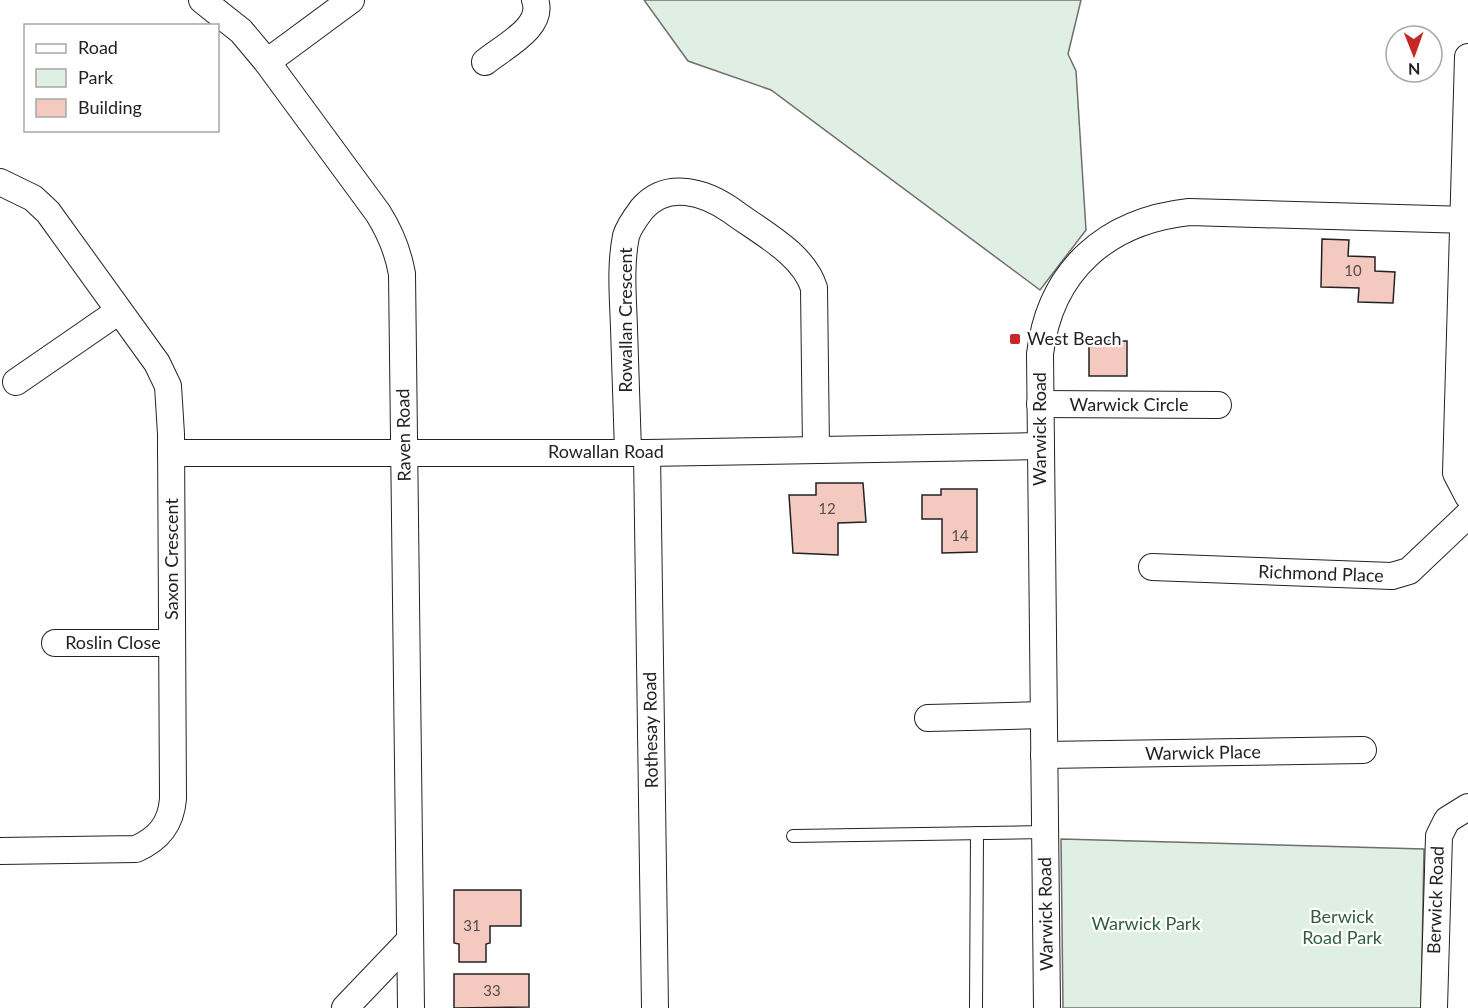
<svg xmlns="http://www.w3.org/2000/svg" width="1468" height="1008" font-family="Lato,sans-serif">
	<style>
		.green { fill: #e0efe3; stroke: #6f6f6f; stroke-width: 1.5 }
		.building { fill: #f3c9c0; stroke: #222; stroke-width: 1.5 }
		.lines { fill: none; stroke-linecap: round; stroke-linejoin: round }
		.lane-casing { stroke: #222; stroke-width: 14 }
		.street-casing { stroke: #222; stroke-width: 28 }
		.lane { stroke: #fff; stroke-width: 12 }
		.street { stroke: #fff; stroke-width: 26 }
		.poi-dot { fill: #c62828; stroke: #fff; stroke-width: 2 }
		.labels { text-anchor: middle; stroke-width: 4.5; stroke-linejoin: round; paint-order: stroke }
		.number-label { font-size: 15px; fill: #564c4a }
		.street-label { font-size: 18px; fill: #222; stroke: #fff }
		.poi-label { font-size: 18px; fill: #222; stroke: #fff; text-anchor: start }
		.park-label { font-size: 18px; fill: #2f5e38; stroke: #fff }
	</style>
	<rect width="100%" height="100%" fill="#fff"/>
	<g class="green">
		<polygon points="644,0 1081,0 1068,54 1076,71 1086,230 1040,290 771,90 688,61"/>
		<polygon points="1061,839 1424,849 1421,1008 1063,1008"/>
	</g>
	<g class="building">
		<polygon points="1322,239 1349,240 1348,256 1375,257 1375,271 1395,272 1393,303 1358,302 1359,288 1321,287"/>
		<rect x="1089" y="341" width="38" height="35"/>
		<polygon points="816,483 863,483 866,522 838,523 838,555 793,553 789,495 816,495"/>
		<polygon points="941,489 977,489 977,552 942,553 942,519 922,519 922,495 941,495"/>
		<polygon points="454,890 521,890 521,926 490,926 490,943 486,944 486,962 459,962 459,944 454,943"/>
		<polygon points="454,974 529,974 529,1007 454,1008"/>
	</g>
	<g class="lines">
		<g class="lane-casing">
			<g id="lane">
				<polyline points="793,836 1045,832"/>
				<polyline points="976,1008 977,833"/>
			</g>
		</g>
		<g class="street-casing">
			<g id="street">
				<path d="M202 0 241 31 267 62 378 213C390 232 398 251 402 274L411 1008"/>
				<polyline points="1468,57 1456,473 1468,496"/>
				<polyline points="267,62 351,0"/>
				<path d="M485 62C503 47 545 27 535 0"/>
				<path d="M0 182 33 198 48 212 157 363 168 386 171 434 173 799C171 824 159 839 136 849L0 851"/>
				<polyline points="16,382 119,311"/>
				<polyline points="1040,404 1218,405"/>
				<path d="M628 451C627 410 625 369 624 328 623 297 620 266 626 236 629 226 636 217 642 209 667 180 705 192 732 211 760 232 803 253 814 288L816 449"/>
				<polyline points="171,453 647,453 1040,446"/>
				<polyline points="647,453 655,1008"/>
				<polyline points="1152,567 1392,576 1409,571 1468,515"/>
				<polyline points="55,643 172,643"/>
				<polyline points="928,718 1043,715"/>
				<polyline points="1044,755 1363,750"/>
				<polyline points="345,1008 410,940"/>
				<path d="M1047 1008 1040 354C1050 270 1107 221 1189 212L1468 220"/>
				<polyline points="1434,1008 1439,836 1447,820 1468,807"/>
			</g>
		</g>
		<use href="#lane" class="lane"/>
		<use href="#street" class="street"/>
	</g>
	<rect class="poi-dot" x="1009" y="333" width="12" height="12" rx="3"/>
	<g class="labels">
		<g class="number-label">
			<text x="1353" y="276">10</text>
			<text x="827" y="514">12</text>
			<text x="960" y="541">14</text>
			<text x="472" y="931">31</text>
			<text x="492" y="996">33</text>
		</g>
		<g class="street-label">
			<text transform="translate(626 320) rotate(-90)" y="6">Rowallan Crescent</text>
			<text x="1129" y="411">Warwick Circle</text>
			<text transform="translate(1040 429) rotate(-90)" y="6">Warwick Road</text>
			<text transform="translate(404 435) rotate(-91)" y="6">Raven Road</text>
			<text x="606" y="458">Rowallan Road</text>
			<text transform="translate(172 559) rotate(-90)" y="6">Saxon Crescent</text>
			<text transform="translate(1321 574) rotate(2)" y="6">Richmond Place</text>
			<text x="113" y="649">Roslin Close</text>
			<text transform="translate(651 730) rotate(-91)" y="6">Rothesay Road</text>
			<text transform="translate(1203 753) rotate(-1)" y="6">Warwick Place</text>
			<text transform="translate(1436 900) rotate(-88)" y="6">Berwick Road</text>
			<text transform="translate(1046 914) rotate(-91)" y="6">Warwick Road</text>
		</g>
		<g class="poi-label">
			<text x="1027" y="345">West Beach</text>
		</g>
		<g class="park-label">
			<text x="1342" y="923">Berwick<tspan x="1342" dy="21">Road Park</tspan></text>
			<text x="1146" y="930">Warwick Park</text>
		</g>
	</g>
	<rect x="24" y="24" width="195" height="108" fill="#ffffff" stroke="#a7a7a7" stroke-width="1.5"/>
	<rect x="36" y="44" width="30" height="9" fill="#ffffff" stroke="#a7a7a7" stroke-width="1.5"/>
	<text x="78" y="54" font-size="18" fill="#222222">Road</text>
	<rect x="36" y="69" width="30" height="18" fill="#e0efe3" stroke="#a7a7a7" stroke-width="1.5"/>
	<text x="78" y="84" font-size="18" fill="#222222">Park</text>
	<rect x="36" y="99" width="30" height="18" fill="#f3c9c0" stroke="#a7a7a7" stroke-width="1.5"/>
	<text x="78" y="114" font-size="18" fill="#222222">Building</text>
	<g transform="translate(1414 54) rotate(179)"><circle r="28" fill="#ffffff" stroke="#a7a7a7" stroke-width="1.5"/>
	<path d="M0-4.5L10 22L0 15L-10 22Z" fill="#c62828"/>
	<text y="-9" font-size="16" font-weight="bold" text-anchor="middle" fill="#222222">N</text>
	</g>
</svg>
